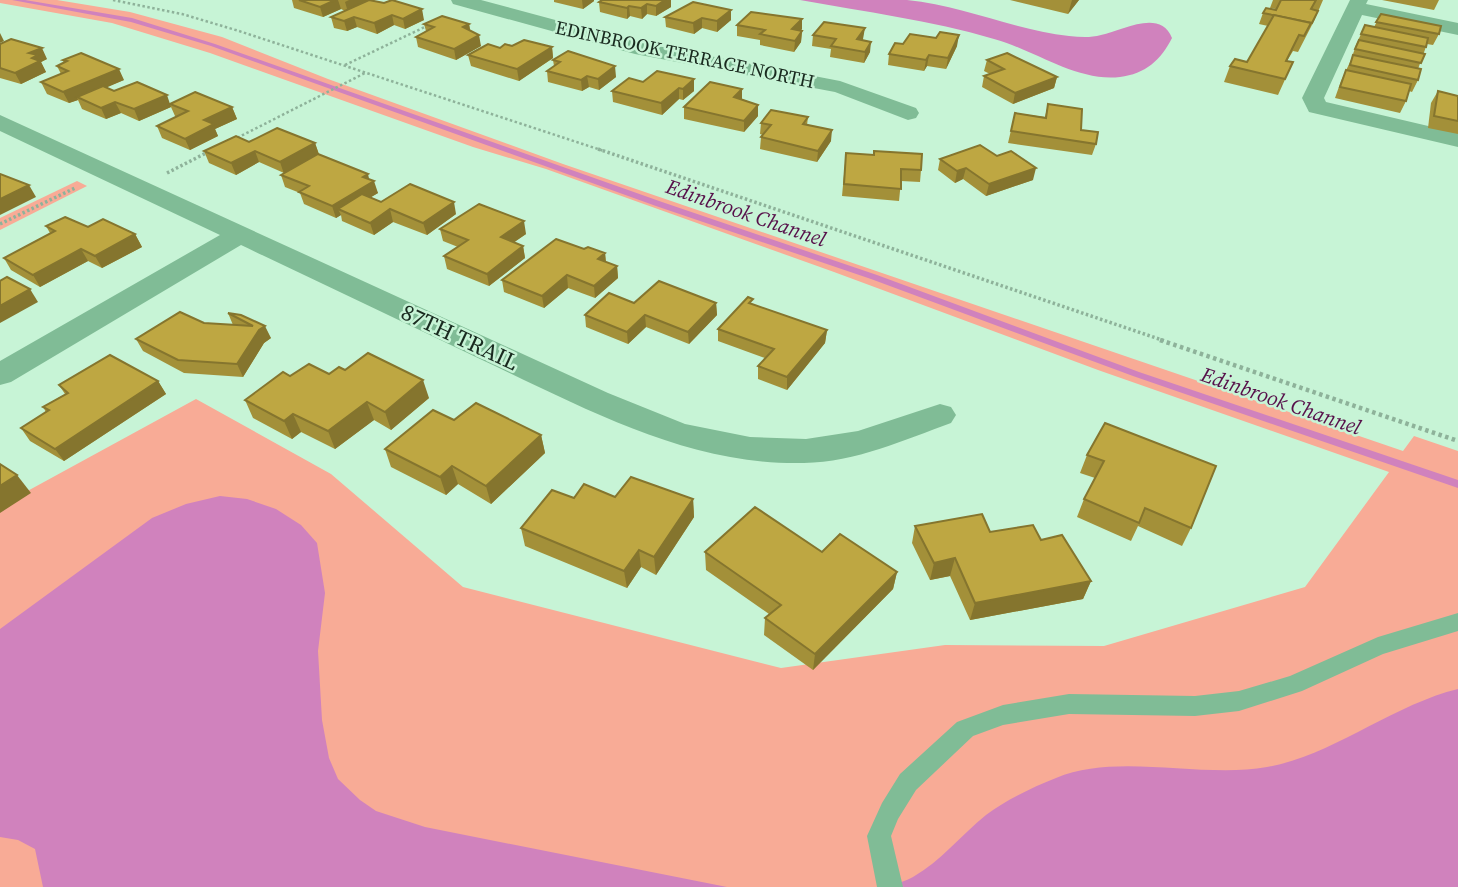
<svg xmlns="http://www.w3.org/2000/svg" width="1458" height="887" font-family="'Source Serif 4',serif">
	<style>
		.green { fill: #f8ab96 }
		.water { fill: #d082bd }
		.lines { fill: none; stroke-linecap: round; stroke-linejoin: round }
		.stream { fill: #d082bd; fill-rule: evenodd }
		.path-far2 { stroke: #8eb29a; stroke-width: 2.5; stroke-dasharray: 2.5 2.5; stroke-linecap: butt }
		.path-far1 { stroke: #8eb29a; stroke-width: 3.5; stroke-dasharray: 2.5 2.5; stroke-linecap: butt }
		.path { stroke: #8eb29a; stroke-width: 4.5; stroke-dasharray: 3.5 3.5; stroke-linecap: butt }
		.service { fill: #80bc96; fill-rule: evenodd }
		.minor { fill: #80bc96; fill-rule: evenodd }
		.wall { fill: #a39039 }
		.shaded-wall { fill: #85752e }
		.building { fill: #bea742; stroke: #85752e; stroke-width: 2 }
		.labels { text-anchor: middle; stroke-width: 5; stroke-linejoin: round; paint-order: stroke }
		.far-street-label { font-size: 19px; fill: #192a1f; stroke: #c7f4d6 }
		.far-water-label { font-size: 21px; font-style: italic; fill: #57104a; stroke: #c7f4d6 }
		.street-label { font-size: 23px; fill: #192a1f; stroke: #c7f4d6 }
	</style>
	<rect width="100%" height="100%" fill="#c7f4d6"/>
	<g class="green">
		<polygon points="0,0 57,0 130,12 222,37 328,79 563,164 1403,451 1414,436 1458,451 1458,887 0,887 0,506 196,399 331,474 463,587 781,668 945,645 1104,646 1305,587 1389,472 1098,370 834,272 546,169 473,147 210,53 112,23 0,3"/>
		<polygon points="77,181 87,186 0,230 0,218"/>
	</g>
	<g class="water">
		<path d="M800 0C835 0 872 0 907 0 962 5 1014 30 1069 36 1080 37 1090 38 1101 35 1122 31 1160 8 1172 38 1161 60 1145 74 1120 77 1076 82 1035 50 994 39 930 20 865 12 800 0Z"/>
		<polygon points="220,496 247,499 276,509 301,525 317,543 325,593 318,651 322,720 329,758 338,779 360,800 376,811 425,827 727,887 43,887 35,849 18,840 0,837 0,629 152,518 186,504"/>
		<path d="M1458 689V887H889C897 883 906 881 913 877 941 861 961 835 986 815 1006 800 1033 787 1056 778 1117 752 1202 779 1267 767 1332 756 1392 705 1458 689Z"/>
	</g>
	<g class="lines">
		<polygon class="stream" points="12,0 25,0 132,18 215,44 662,202 877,275 1139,372 1458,480 1458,488 1133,376 871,279 656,206 211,46 131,22"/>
		<g class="path-far2">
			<polyline points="113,0 182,14 239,31 604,151"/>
			<polyline points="345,65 429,25"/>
			<polyline points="233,140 365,73"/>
		</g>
		<g class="path-far1">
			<polyline points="598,149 1165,341"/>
			<polyline points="167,173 210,151"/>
			<polyline points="0,224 75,188"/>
		</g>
		<polyline class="path" points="1160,340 1458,441"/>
		<polygon class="service" points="1458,613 1458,631 1383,654 1302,691 1239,711 1195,716 1069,714 1003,725 973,736 916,790 898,819 891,836 903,887 877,887 867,836 882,803 900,774 957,722 1003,705 1069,694 1195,696 1239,691 1290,676 1378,637"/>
		<g class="minor">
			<polygon points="451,0 481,0 637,42 840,81 916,108 919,113 916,118 908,120 835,92 635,54 453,4"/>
			<polygon points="1350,0 1368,0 1366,4 1458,23 1458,35 1362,15 1324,98 1326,102 1458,133 1458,147 1309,112 1302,98"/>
			<path d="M0 115 608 393 685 424 750 437 806 439 858 431 940 404 951 407 956 415 951 423C904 440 856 462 804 463 687 466 583 407 480 359 401 321 321 283 241 245L11 382 0 385V361L220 235 0 131Z"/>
		</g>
	</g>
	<g class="wall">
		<polygon points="292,0 372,0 424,20 405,29 394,25 377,34 357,27 347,31 334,28 331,17 345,11 341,9 323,17 294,8"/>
		<polygon points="554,0 594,0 594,1 583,9 554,2"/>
		<polygon points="602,0 671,0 671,7 656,16 647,14 642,19 630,16 627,19 600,12 599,2"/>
		<polygon points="1010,0 1079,0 1068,14"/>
		<polygon points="1273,0 1323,0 1314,21 1298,52 1293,51 1287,61 1293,62 1278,95 1224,82 1230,66 1247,62 1268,26 1259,24 1263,13 1276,9 1270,8"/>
		<polygon points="1382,0 1439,0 1434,10"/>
		<polygon points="693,2 731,20 717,32 702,28 694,34 666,27 665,17"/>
		<polygon points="1381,14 1439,34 1433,45 1427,44 1418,69 1418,80 1412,92 1409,91 1406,101 1400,113 1335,98 1341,81 1351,60 1356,45 1365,25 1374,27"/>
		<polygon points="424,24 469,24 470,31 481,46 456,60 418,47 416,37 426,31"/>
		<polygon points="737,25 802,29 800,31 802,31 801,42 794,52 760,45 760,40 737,36"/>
		<polygon points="813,35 863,39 863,40 870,52 864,63 830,57 831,49 812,46"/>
		<polygon points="0,44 47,59 41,62 46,72 21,84 0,78"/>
		<polygon points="903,44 957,46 946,69 927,66 924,71 888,65 889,54"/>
		<polygon points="512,46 552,47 553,58 519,81 471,66 468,55"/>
		<polygon points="63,60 124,80 106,87 114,91 171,104 232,107 237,119 215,129 218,136 190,150 162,138 157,126 177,116 175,116 171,107 139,121 121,113 106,119 82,109 78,100 69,103 47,94 41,82 61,74 57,66 64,63"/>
		<polygon points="553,60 616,77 599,90 589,87 582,91 548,82 547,71 554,66"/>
		<polygon points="987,60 1057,77 1054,88 1013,104 982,87 984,76 990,74 984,71"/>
		<polygon points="694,79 694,91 683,100 679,99 662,115 613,102 612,91"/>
		<polygon points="1438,91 1458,96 1458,134 1428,128 1431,103"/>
		<polygon points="742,99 758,105 758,116 744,132 684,119 684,107"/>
		<polygon points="1048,104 1096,144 1092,155 1008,143 1015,113 1045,117"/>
		<polygon points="808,117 807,125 831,141 817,162 760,149 761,137 763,135 760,134 761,123"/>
		<polygon points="249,142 315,143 319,154 369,179 378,193 371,197 381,202 456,214 427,235 393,222 374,235 342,221 341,215 336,218 304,204 300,193 285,187 281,175 284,173 259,162 236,175 209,163 204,151"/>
		<polygon points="846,153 921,170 920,182 901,181 899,201 842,196"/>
		<polygon points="940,159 1033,180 986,196 963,179 955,183 938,170"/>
		<polygon points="46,226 88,227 135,234 142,247 102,268 88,261 40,287 11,270 4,258 50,233"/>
		<polygon points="440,229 526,234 514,242 523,246 525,258 489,286 447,269 444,256 458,247 443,241"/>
		<polygon points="584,249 605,253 606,262 617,266 618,278 595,298 568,288 544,308 504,292 502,280"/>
		<polygon points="634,303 716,303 717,315 689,344 646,327 628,344 586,327 585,315"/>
		<polygon points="753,305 827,330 825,343 787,390 758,379 758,366 765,358 718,341 718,329"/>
		<polygon points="228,313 241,315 271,338 264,343 243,377 184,373 143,351 136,339 233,325"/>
		<polygon points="345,370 429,398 391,430 374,420 335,449 301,432 292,439 253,418 245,400 290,376 329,374"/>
		<polygon points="158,381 166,394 64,461 30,441 21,428 46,412 43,407 65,394 59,385"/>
		<polygon points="454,420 541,435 545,453 491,504 458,484 446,495 391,467 385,449"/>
		<polygon points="1105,423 1191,528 1182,546 1138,526 1131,541 1077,517 1084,499 1095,478 1080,473 1087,455"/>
		<polygon points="615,497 693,499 694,517 656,575 641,567 627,588 525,546 521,528 574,498"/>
		<polygon points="915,526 990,532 1091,581 1083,599 970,620 950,576 930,580 912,543"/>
		<polygon points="705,552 822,552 897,572 893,589 813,670 764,635 765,618 769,614 706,570"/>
	</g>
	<g class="shaded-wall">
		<polygon points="335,0 338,0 341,9 323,17 320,7"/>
		<polygon points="349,0 368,0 348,12 345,2"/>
		<polygon points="582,0 594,0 594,1 583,9"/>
		<polygon points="665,0 671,0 671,7 656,16 656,6"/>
		<polygon points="1072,0 1079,0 1068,14"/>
		<polygon points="647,4 647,14 642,19 641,8"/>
		<polygon points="629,6 630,16 627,19 627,8"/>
		<polygon points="422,9 424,20 405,29 403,19"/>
		<polygon points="731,10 731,20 717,32 717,21"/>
		<polygon points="392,15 394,25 377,34 374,23"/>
		<polygon points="354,17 357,27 347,31 344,21"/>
		<polygon points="702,18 702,28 694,34 693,23"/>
		<polygon points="802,19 802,29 791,40 792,29"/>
		<polygon points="469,24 471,35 463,27"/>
		<polygon points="865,28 863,39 856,50 857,39"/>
		<polygon points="802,31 801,42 794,52 795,41"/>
		<polygon points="0,33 4,41 0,43"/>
		<polygon points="479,35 481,46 456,60 454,49"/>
		<polygon points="959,35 957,46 946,69 948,58"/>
		<polygon points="871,42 870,52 864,63 865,52"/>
		<polygon points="552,47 553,58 519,81 517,69"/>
		<polygon points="42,48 47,59 41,62 46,72 21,84 15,73 29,53"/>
		<polygon points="929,55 927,66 924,71 926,60"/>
		<polygon points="615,66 616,77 599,90 598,79"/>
		<polygon points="119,69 124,80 80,99 77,97 78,100 69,103 63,92"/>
		<polygon points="587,76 589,87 582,91 581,80"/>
		<polygon points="1057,77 1054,88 1013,104 1015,93"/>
		<polygon points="694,79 694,91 683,100 683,89"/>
		<polygon points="679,88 679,99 662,115 661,103"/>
		<polygon points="742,89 742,100 734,97"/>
		<polygon points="167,95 171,107 139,121 134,109"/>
		<polygon points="115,102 121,113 106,119 101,108"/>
		<polygon points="758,105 758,116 744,132 744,121"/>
		<polygon points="232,107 237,119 215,129 218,136 190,150 185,139 204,120"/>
		<polygon points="832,130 831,141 817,162 818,151"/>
		<polygon points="315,143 319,155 284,174 280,162"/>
		<polygon points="255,151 259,162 236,175 231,163"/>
		<polygon points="966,168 963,179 955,183 957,171"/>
		<polygon points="1036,168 1033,180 986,196 989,184"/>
		<polygon points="368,174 370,183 374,181 378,193 346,212 338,209 341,215 336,218 332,206 363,177"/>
		<polygon points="29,185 36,197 0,215 0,199"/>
		<polygon points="454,202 456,214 427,235 423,223"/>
		<polygon points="390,209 393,222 374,235 370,223"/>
		<polygon points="524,221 526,234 503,250 501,237"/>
		<polygon points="135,234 142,247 102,268 95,256"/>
		<polygon points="523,246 525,258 489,286 487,274"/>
		<polygon points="81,249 88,261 40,287 33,275"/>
		<polygon points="605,253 606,265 598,259"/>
		<polygon points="617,266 618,278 595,298 594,286"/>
		<polygon points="567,275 568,288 544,308 542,296"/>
		<polygon points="30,289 38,302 0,323 0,306"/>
		<polygon points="716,303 717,315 689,344 688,332"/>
		<polygon points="645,315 646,327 628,344 627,332"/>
		<polygon points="265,326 271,338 264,343 243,377 237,364 259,330"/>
		<polygon points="827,330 825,343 787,390 787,377"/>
		<polygon points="423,380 429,398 391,430 385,412"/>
		<polygon points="158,381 166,394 64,461 55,449"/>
		<polygon points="367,402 374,420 335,449 328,431"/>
		<polygon points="293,414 301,432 292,439 284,421"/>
		<polygon points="541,435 545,453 491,504 486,486"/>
		<polygon points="452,466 458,484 446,495 440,477"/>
		<polygon points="17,475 31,493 0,513 0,486"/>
		<polygon points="693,499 694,517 656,575 654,557"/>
		<polygon points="639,550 641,567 627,588 624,571"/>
		<polygon points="955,558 950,576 930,580 934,563"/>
		<polygon points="897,572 893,589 813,670 815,654"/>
		<polygon points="1091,581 1083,599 970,620 975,603"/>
	</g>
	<g class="building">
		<polygon points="299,0 335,0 320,7"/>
		<polygon points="369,0 384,3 392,0 422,9 403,19 392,15 374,23 354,17 344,21 331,17"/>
		<polygon points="602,0 665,0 656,6 647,4 641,8 629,6 627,8 599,2"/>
		<polygon points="1281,0 1316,0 1311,9 1318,11 1312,23 1263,13 1266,8 1276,10"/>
		<polygon points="693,2 731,10 717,21 702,18 693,23 665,17"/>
		<polygon points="751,12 802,19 792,29 802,31 795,41 760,34 765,30 737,25"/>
		<polygon points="1381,14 1441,26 1439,34 1376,22"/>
		<polygon points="1274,15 1311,23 1304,36 1299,35 1286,61 1293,62 1285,79 1230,66 1235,59 1247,62"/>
		<polygon points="442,16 469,24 463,27 479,35 454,49 416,37 434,27 424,24"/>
		<polygon points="824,22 865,28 857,39 871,42 865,52 831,46 836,39 813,35"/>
		<polygon points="1365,25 1428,38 1426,47 1361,34"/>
		<polygon points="940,32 959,35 948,58 929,55 926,60 889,54 895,43 903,44 910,34 936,38"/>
		<polygon points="11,39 42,48 29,53 38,55 32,58 40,61 15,73 0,68 0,44"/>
		<polygon points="524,40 552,47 517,69 468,55 488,44 500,48 505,44 512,46"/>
		<polygon points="1359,40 1425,54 1421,63 1355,49"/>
		<polygon points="568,51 615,66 598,79 587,76 581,80 547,71 560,62 553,60"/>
		<polygon points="81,53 119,69 63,92 41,82 68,71 57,66 67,61 63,60"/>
		<polygon points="1007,53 1057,77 1015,93 984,76 1004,69 987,60"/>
		<polygon points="1353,55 1421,69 1418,80 1350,65"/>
		<polygon points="1346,70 1411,84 1406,101 1340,87"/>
		<polygon points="657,71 694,79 683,89 679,88 661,103 612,91 629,78 643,82"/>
		<polygon points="137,82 167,95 134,109 115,102 101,108 77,97 103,86 114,91"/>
		<polygon points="710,82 742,89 734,97 758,105 744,121 684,107"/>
		<polygon points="1438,91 1458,96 1458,121 1434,116"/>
		<polygon points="195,92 232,107 204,120 214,124 185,139 157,126 188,111 170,104"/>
		<polygon points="1048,104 1082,109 1081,130 1098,132 1096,144 1011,131 1015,113 1046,118"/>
		<polygon points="771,110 808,117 803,124 832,130 818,151 761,137 771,125 761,123"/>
		<polygon points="277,128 315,143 280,162 255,151 231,163 204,151 236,136 249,142"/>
		<polygon points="980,145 997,156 1011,151 1036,168 989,184 966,168 957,171 940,159"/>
		<polygon points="874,151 922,154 921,170 901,169 901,189 844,184 846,153 874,155"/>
		<polygon points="318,154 368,174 363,177 374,181 332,206 299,192 309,186 281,175"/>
		<polygon points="0,174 29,185 0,199"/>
		<polygon points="410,184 454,202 423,223 390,209 370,223 338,209 362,194 381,202"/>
		<polygon points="479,204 524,221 501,237 523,246 487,274 444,256 468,240 440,229"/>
		<polygon points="65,217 88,227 103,219 135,234 95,256 81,249 33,275 4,258 55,231 46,226"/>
		<polygon points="556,239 584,249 588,247 605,253 598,259 617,266 594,286 567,275 542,296 502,280"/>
		<polygon points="7,277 30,289 0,306 0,281"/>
		<polygon points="659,281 716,303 688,332 645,315 627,332 585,315 609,293 634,303"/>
		<polygon points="748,297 753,299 749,303 827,330 787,377 758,366 774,349 718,329"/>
		<polygon points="180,312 204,323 253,326 228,313 241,315 265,326 259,330 237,364 178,360 136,339"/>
		<polygon points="368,353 423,380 385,412 367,402 328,431 293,414 284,421 245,400 283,372 290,376 309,364 329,374 339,367 345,370"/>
		<polygon points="110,355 158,381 55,449 21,428 49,410 43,407 68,393 59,385"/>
		<polygon points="476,403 541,435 486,486 452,466 440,477 385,449 433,410 454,420"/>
		<polygon points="1105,423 1216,466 1191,528 1145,508 1139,523 1084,499 1104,461 1087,455"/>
		<polygon points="0,464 17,475 0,486"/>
		<polygon points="631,477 693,499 654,557 639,550 624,571 521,528 552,490 574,498 584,484 615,497"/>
		<polygon points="755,507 822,552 840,534 897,572 815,654 765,618 781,605 705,552"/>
		<polygon points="982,514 990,532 1033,525 1041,540 1062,535 1091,581 975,603 955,558 934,563 915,526"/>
	</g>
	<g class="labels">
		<g class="far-street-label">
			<text transform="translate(685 54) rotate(12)" y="7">EDINBROOK TERRACE NORTH</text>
		</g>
		<g class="far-water-label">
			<text transform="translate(746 213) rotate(19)" y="7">Edinbrook Channel</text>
			<text transform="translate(1281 401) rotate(19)" y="7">Edinbrook Channel</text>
		</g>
		<g class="street-label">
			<text transform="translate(460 337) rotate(25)" y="8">87TH TRAIL</text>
		</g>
	</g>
</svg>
